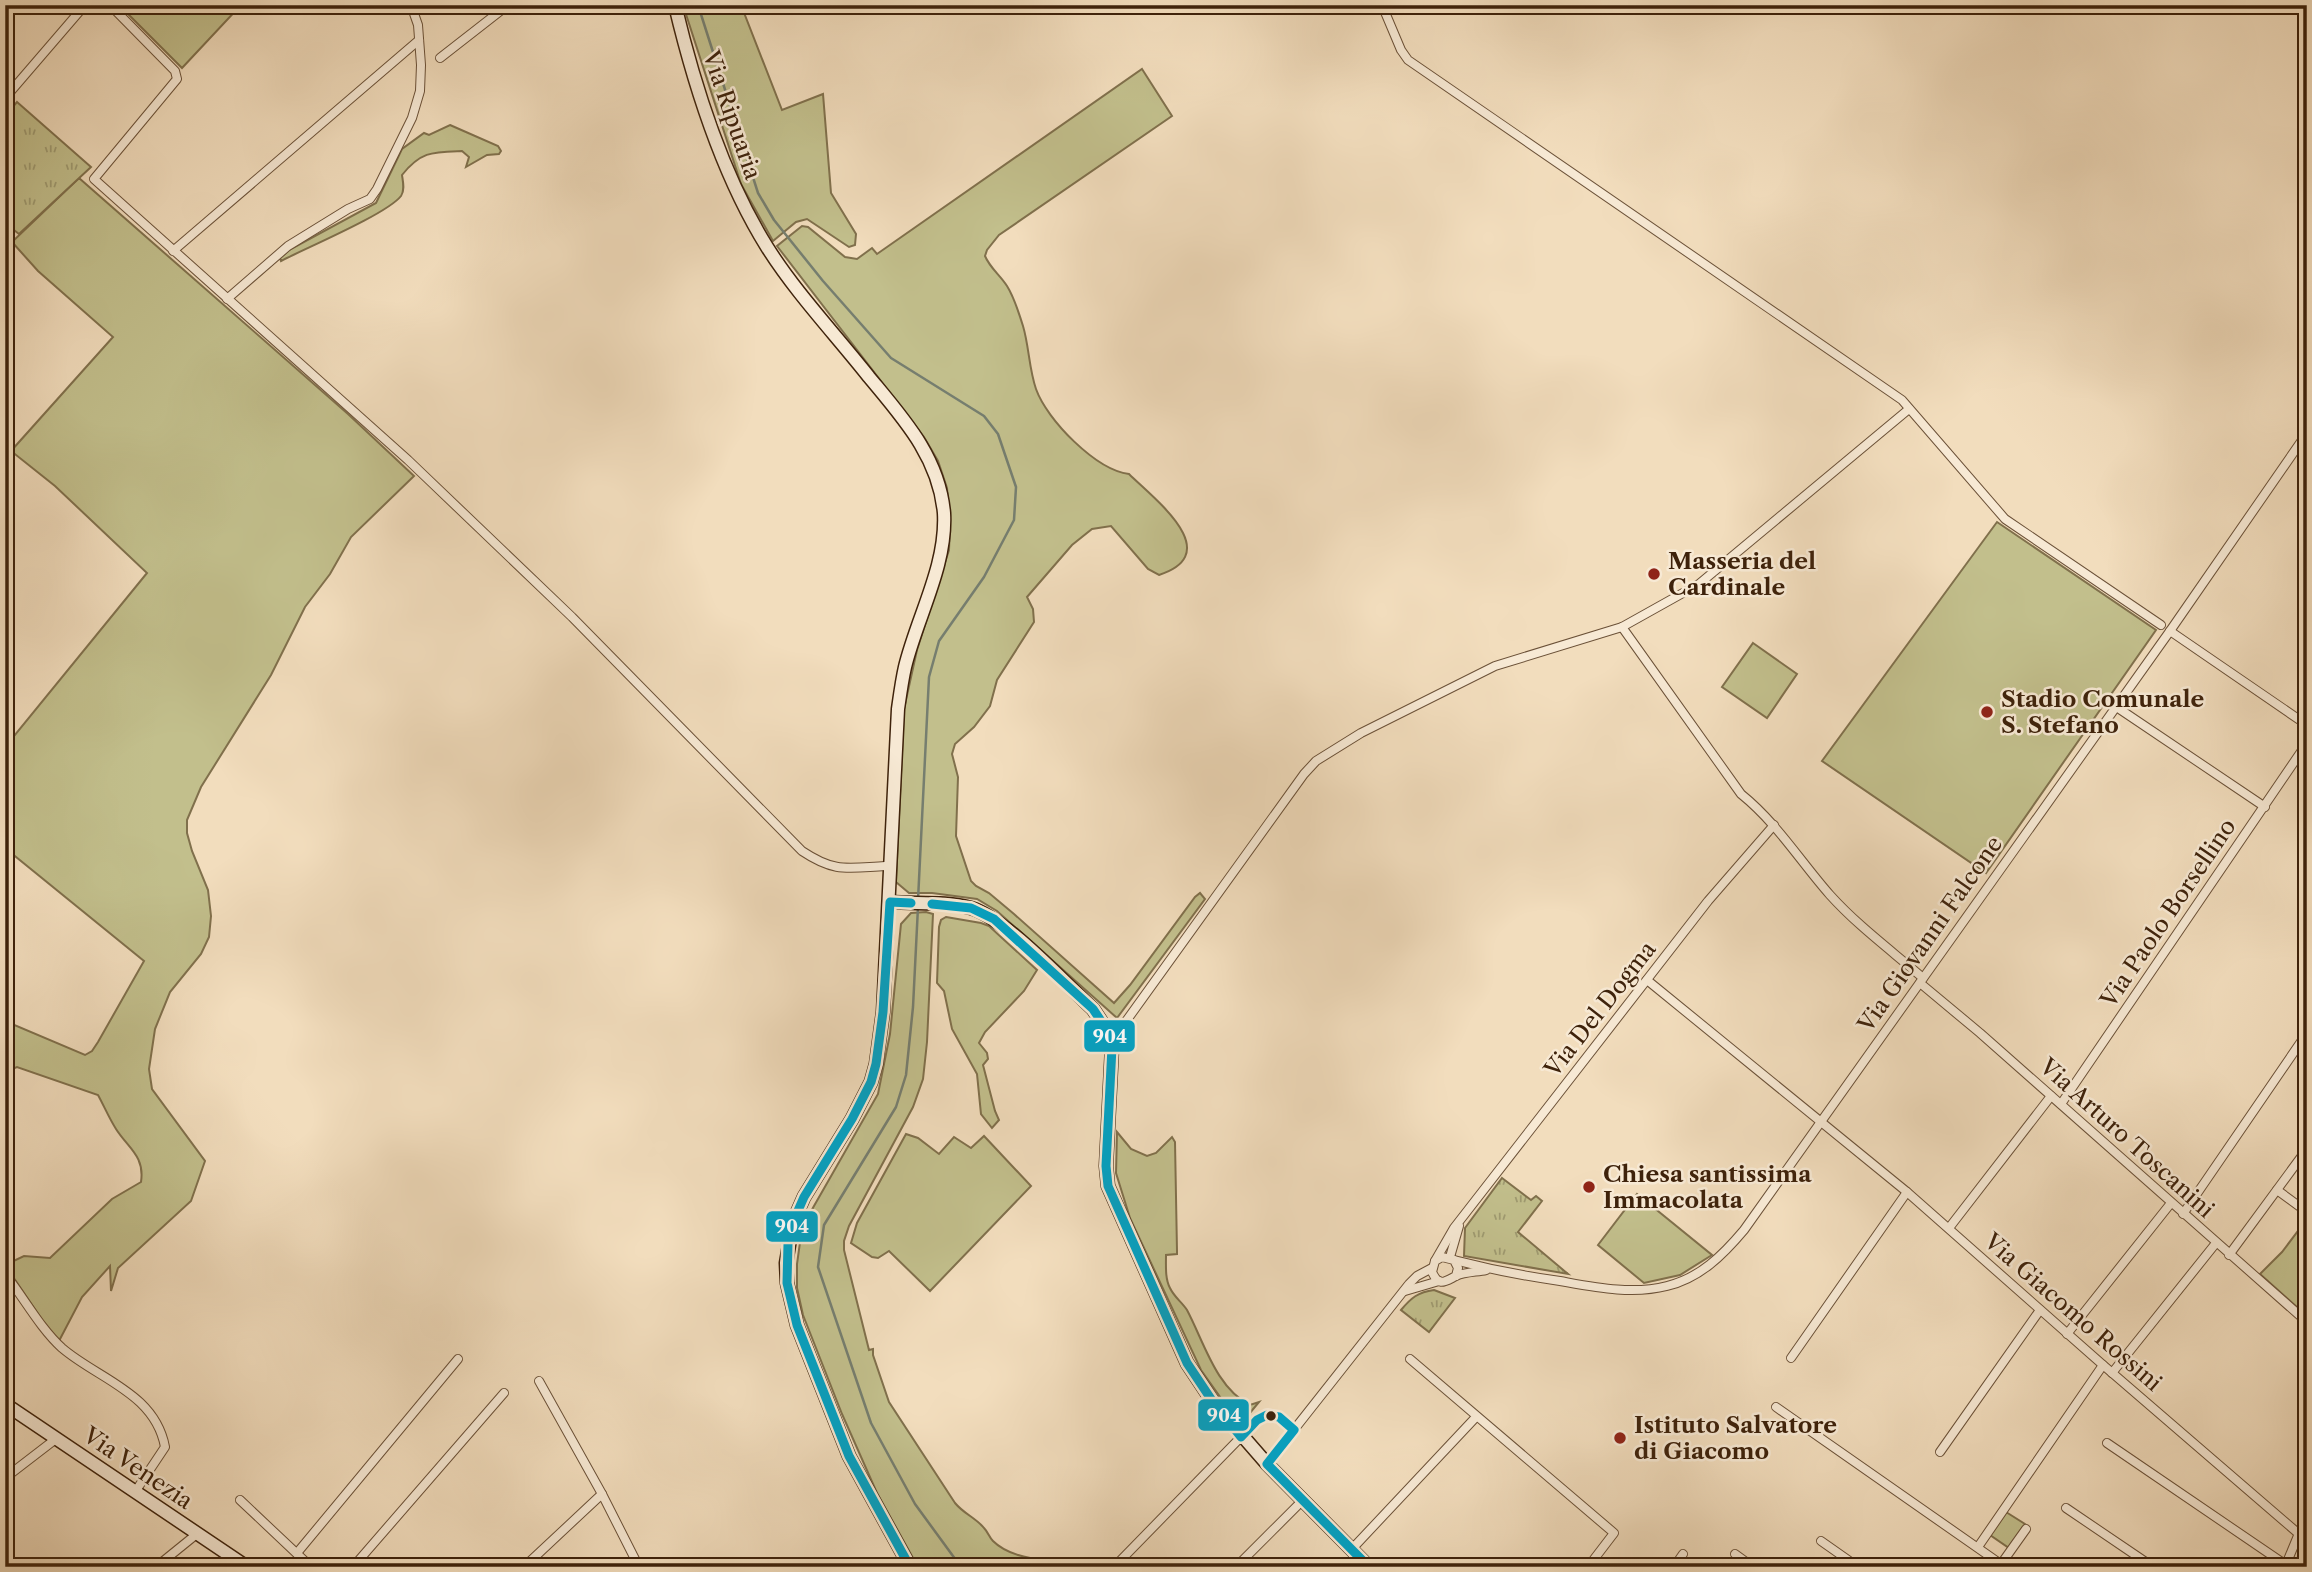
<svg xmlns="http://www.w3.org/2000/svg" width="2312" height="1572" font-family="'Libre Caslon Text',serif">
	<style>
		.grass { fill: #c2bf8c; stroke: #80704c; stroke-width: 2 }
		.park { fill: url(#park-tufts); stroke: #80704c; stroke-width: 2 }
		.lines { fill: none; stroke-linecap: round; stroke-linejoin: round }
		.stream { stroke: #767e6f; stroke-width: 2.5 }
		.street-casing { stroke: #6b5138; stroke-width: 10 }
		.secondary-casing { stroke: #3e220b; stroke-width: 15 }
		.street { stroke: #f7e9d4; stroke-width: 8 }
		.secondary { stroke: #f7e9d4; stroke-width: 12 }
		.bus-1-casing { stroke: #f7e9d4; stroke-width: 14 }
		.bus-1 { stroke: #03a2c4; stroke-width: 9 }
		.poi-dot { fill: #8f2418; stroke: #f7e9d4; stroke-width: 2.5 }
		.bus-dot { fill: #3e220b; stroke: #f7e9d4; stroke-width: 2.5 }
		.labels { text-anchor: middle; stroke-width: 5; stroke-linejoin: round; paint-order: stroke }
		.street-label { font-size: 23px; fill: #3e220b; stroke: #f7e9d4 }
		.poi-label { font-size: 23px; font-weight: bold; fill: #3e220b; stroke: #f7e9d4; text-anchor: start }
		.line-badge { stroke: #f7e9d4; stroke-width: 2.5 }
		.badge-label { font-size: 19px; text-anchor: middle; font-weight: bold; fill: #fff }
	</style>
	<defs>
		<pattern id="park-tufts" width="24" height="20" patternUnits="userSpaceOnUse" patternTransform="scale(1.75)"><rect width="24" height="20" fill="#c2bf8c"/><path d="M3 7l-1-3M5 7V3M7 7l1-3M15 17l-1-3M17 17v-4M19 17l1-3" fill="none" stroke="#9f9b71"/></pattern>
	</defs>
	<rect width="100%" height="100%" fill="#f2ddbd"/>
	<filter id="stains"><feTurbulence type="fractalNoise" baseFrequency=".00286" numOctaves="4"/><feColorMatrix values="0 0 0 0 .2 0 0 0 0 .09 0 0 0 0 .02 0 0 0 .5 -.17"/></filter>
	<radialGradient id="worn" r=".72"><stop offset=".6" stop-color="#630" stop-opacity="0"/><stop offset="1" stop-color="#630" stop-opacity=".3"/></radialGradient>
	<g class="grass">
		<polygon points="119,5 241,5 182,68"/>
		<polygon points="683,5 741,5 782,110 823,94 831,193 856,234 855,245 849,247 807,219 796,222 773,241 741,184"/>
		<path d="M1142 69 1172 116 999 235 987 250 985 256C990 268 1000 275 1007 286 1014 297 1019 313 1023 326 1029 346 1029 369 1036 389 1047 420 1096 470 1129 474 1153 498 1227 553 1159 575L1148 569 1111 526 1092 529 1072 545 1027 597 1033 609 1034 622 997 680 990 706 974 727 955 744 952 754 958 777 956 836 971 881 976 886 989 893 1014 914 1114 1003 1130 985 1195 897 1200 893 1205 899 1117 1018 997 911 977 899 932 893H909L896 882 904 709 917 650 949 550 950 526 947 488 938 461 924 437 777 246 802 226 808 227 845 257 857 259 872 248 877 254Z"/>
		<path d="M450 125 498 146 501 151 499 154 487 155 466 167 469 157 462 151C433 152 421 151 402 175 403 182 405 190 401 196 387 214 306 248 281 261L280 258 289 250 376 203 402 149 424 133 429 135Z"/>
		<path d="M79 178 348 414 414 476 351 537 330 574 305 607 271 675 201 787 187 820V833L192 851 208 890 211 916 209 937 201 954 170 992 155 1029 149 1069 152 1089 205 1161 191 1201 118 1268 111 1291 110 1266 82 1297 59 1341 49 1330 5 1265 24 1256 50 1258 112 1199 141 1182C145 1156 128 1148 116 1129 109 1118 104 1106 98 1095L17 1067 5 1072V1021L85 1055 92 1051 98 1042 144 961 5 848V747L147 573 55 486 11 451 113 337 38 271 12 242Z"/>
		<polygon points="1997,522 2156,630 1986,873 1822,761"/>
		<polygon points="1753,643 1797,674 1767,718 1722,687"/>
		<path d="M926 912 933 914 927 1042 923 1079 913 1107 849 1226 844 1241V1250L869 1350 873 1349V1355L889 1402 955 1503C964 1514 976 1518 984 1528 988 1532 989 1537 993 1541 1010 1558 1039 1559 1060 1563L1064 1564 1062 1567H918L877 1493 842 1414 803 1315 797 1288V1264L801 1235 810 1213 878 1094 890 1034 901 924 911 913Z"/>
		<polygon points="946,917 981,923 989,926 1037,970 1024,991 985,1032 979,1043 987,1053 988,1059 983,1065 995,1111 999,1120 992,1128 981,1114 977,1074 952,1029 944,991 937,983 939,927 941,920"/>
		<path d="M1117 1132 1131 1149 1147 1156 1156 1153 1172 1137 1175 1142 1177 1251V1254L1166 1255C1166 1266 1165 1279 1170 1288 1174 1297 1182 1302 1187 1310 1204 1342 1216 1388 1250 1405L1259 1402 1240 1425 1201 1370 1130 1218 1116 1173Z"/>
		<polygon points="906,1134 918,1138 939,1154 954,1137 971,1148 984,1136 1031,1186 930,1291 889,1251 878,1258 872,1257 851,1243 857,1223"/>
		<polygon points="1637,1194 1712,1255 1680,1275 1644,1283 1598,1245"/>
		<polygon points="2307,1219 2307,1316 2260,1274 2282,1252"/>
		<polygon points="2006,1512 2025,1524 2009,1548 1990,1535"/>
	</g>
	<g class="park">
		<polygon points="17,102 91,167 19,234 5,223 5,116"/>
		<polygon points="1502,1178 1531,1200 1536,1196 1542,1201 1518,1232 1568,1274 1464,1256 1465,1228"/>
		<path d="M1434 1290 1455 1298 1429 1332 1401 1310C1411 1298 1418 1292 1434 1290Z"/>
	</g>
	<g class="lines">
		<g class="stream">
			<polyline points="698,5 758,193 774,220 823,281 891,358 984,416 998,434 1016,487 1014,520 984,577 939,641 929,677 918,900"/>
			<polyline points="918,907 913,1007 906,1075 896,1107 824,1225 818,1267 871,1423 915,1504 961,1567"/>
		</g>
		<g class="street-casing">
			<g id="street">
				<path d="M110 5 175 71 177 79 94 179 408 460 572 617 802 851C835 873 847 868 885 866"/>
				<polyline points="1382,5 1401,50 1408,60 1902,400 2005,519 2161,625"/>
				<polyline points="440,58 508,5"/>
				<polyline points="5,98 85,5"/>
				<polyline points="173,251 419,40"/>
				<polyline points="227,299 288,246 348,209 370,199 377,189 412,118 420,91 421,65 418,25 411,5"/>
				<path d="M1622 627 1741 794C1777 823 1800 861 1830 895 1858 926 1892 951 1923 978"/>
				<polyline points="2170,631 2307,725"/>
				<polyline points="2115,706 2265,807"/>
				<polyline points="1647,980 1907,1192 2103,1365 2299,1534"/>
				<polyline points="1920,983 1980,1033 2307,1322"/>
				<polyline points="1110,1039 1119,1031 1304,774 1316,761 1361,733 1495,666 1622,627 1699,584 1909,409"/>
				<polyline points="2061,1104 2307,743"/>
				<polyline points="2277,1190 2307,1212"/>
				<polyline points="2183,1214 2307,1033"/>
				<polyline points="1949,1228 2051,1096"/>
				<polyline points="2229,1255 2307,1149"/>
				<polyline points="1450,1257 1459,1226"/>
				<path d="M1454 1260C1489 1269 1524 1276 1560 1281 1594 1287 1632 1295 1667 1286 1700 1278 1723 1255 1744 1230L2170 631 2307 433"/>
				<polyline points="1435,1261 1454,1228 1708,901 1774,825"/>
				<path d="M5 1274C24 1298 40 1328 62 1348 98 1379 155 1393 165 1447L135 1492"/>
				<path d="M1456 1276 1458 1268 1454 1260 1442 1257 1435 1261 1432 1272C1439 1287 1444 1282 1456 1276 1464 1272 1477 1272 1486 1270"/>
				<polyline points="1405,1291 1439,1281"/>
				<polyline points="2067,1334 2171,1203"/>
				<polyline points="1791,1358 1907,1192"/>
				<polyline points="1410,1359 1614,1533 1588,1567"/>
				<polyline points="2112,1373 2216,1243"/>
				<polyline points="539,1381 602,1494 639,1567"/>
				<polyline points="1776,1407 2005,1567"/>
				<polyline points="2107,1443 2286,1565"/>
				<polyline points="1940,1452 2040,1310"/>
				<polyline points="1267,1464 1409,1284 1417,1276 1432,1268"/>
				<polyline points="5,1478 57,1438"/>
				<polyline points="240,1500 311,1567"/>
				<polyline points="2066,1508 2153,1567"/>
				<polyline points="1821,1541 1858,1567"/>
				<polyline points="1978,1547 2103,1365"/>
				<polyline points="1351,1550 1476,1417"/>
				<polyline points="297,1553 458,1359"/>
				<polyline points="1735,1554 1753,1567"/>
				<polyline points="156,1567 198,1533"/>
				<polyline points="353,1567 504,1393"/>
				<polyline points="524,1567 602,1494"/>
				<polyline points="1124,1567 1119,1562 1241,1437"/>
				<polyline points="1236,1567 1302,1501"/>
				<polyline points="1674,1567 1683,1554"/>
				<polyline points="1999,1567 2026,1529"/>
				<polyline points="2285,1567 2307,1514"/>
			</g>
		</g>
		<g class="secondary-casing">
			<g id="secondary">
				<path d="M675 5C694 85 724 178 767 247 796 293 835 334 869 377 903 418 939 457 944 513 947 566 917 617 905 667 902 680 900 695 898 709L883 1012 876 1064 871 1082 852 1119 804 1197 793 1222 786 1263 787 1283 797 1325 849 1456 910 1567"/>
				<path d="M890 902C916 904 946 901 971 908 1005 918 1065 983 1093 1009L1109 1033 1112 1047 1106 1166 1108 1186 1187 1363 1213 1402 1267 1464 1369 1567"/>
				<polyline points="5,1404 247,1567"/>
			</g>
		</g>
		<use href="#street" class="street"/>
		<use href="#secondary" class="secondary"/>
		<g class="bus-1-casing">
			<g id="bus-1">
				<polyline points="932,904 971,908 994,919 1093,1009 1109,1033 1112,1047 1106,1166 1108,1186 1187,1363 1213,1402 1241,1437 1257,1420 1267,1415 1279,1417 1294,1430 1267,1464 1369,1567"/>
				<polyline points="910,1567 849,1456 797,1325 787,1283 788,1244 793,1222 804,1197 852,1119 871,1082 876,1064 883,1012 890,902 911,903"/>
			</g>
		</g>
		<use href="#bus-1" class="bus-1"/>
	</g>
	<g class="poi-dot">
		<circle cx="1654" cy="574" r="7"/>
		<circle cx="1987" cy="712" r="7"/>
		<circle cx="1589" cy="1187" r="7"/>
		<circle cx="1620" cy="1438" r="7"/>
	</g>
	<circle class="bus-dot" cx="1271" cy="1416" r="6"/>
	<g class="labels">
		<g class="street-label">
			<text transform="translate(732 115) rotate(71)" y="8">Via Ripuaria</text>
			<text transform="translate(2168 913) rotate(-56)" y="8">Via Paolo Borsellino</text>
			<text transform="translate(1930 934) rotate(-55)" y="8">Via Giovanni Falcone</text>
			<text transform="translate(1600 1009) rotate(-52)" y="8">Via Del Dogma</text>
			<text transform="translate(2127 1138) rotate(42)" y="8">Via Arturo Toscanini</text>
			<text transform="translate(2073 1312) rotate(41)" y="8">Via Giacomo Rossini</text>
			<text transform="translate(138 1468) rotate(34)" y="8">Via Venezia</text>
		</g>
		<g class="poi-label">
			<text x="1668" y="569">Masseria del<tspan x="1668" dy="26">Cardinale</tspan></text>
			<text x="2001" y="707">Stadio Comunale<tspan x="2001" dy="26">S. Stefano</tspan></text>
			<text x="1603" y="1182">Chiesa santissima<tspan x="1603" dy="26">Immacolata</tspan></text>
			<text x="1634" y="1433">Istituto Salvatore<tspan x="1634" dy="26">di Giacomo</tspan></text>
		</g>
	</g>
	<g class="line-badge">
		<rect x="1083" y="1019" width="53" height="34" rx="7" fill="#03a2c4"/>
		<rect x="765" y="1210" width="54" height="33" rx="7" fill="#03a2c4"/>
		<rect x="1197" y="1398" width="53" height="34" rx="7" fill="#03a2c4"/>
	</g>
	<g class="badge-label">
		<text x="1110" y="1043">904</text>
		<text x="792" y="1233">904</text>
		<text x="1224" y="1422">904</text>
	</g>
	<rect width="2312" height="1572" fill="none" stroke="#f2ddbd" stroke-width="28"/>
	<rect x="7" y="7" width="2298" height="1558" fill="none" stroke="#3e220b" stroke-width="3.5"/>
	<rect x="14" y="14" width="2284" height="1544" fill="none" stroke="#3e220b" stroke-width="2"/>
	<rect width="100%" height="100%" filter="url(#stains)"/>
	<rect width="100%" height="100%" fill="url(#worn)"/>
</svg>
